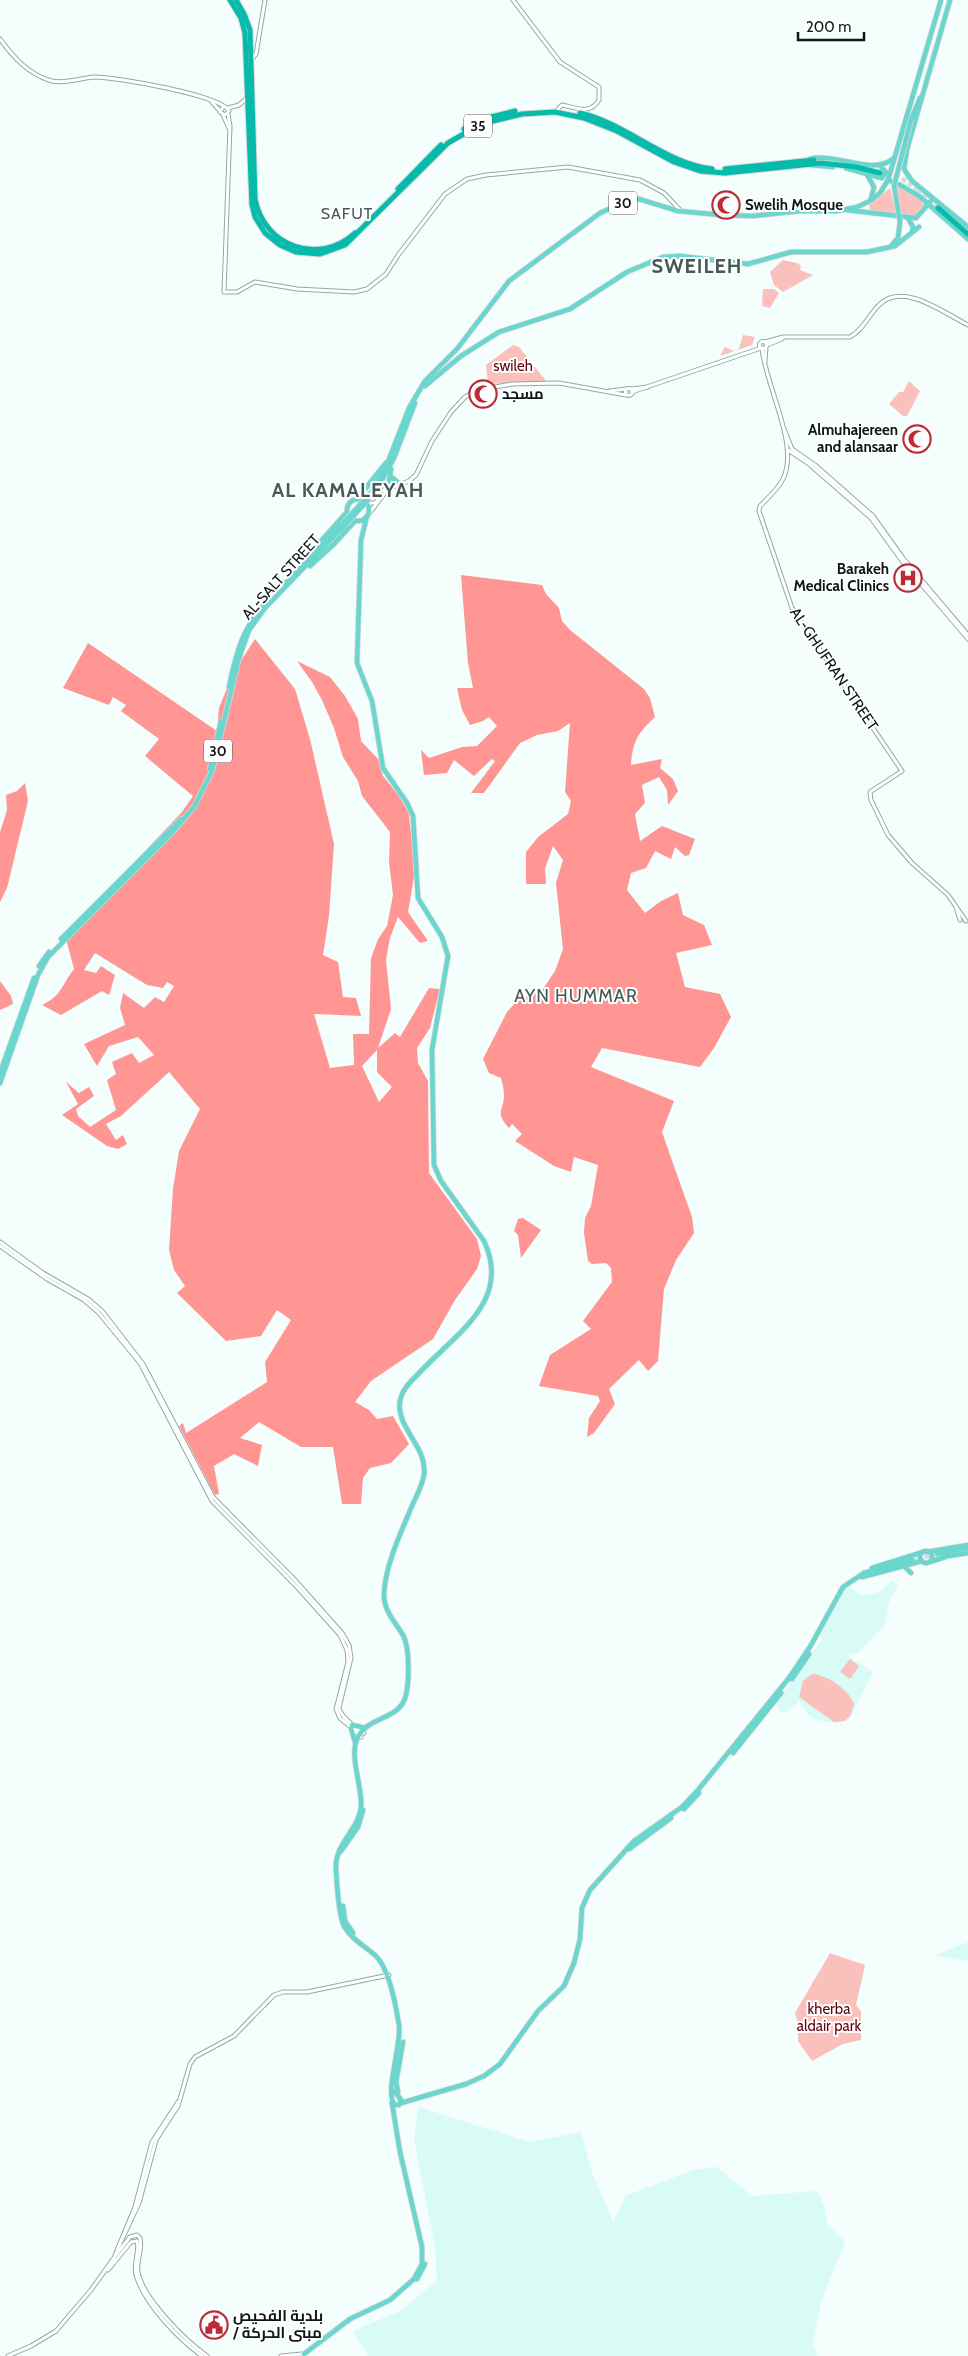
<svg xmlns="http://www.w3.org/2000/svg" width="968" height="2356" font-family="Cabin,Cairo,sans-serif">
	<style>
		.built { fill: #d8fbf6 }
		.green { fill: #fac0bc }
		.forest { fill: #ff9693; fill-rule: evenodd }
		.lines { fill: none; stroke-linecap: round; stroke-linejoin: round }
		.major-tunnel { stroke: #d2dbd9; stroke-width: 4.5; stroke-dasharray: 4.5 2; stroke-linecap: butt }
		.highway-tunnel { stroke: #d2dbd9; stroke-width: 5; stroke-dasharray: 5 2.5; stroke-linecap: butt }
		.minor-casing { stroke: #91a9a5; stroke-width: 5 }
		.major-casing { stroke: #d8dada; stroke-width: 6 }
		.highway-casing { stroke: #d8dada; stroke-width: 7 }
		.minor { stroke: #fff; stroke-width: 3 }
		.major { stroke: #6ad6cd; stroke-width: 4.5 }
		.highway { stroke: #07bbac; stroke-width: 5 }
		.major-bridge-casing { stroke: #d8dada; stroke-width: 6; stroke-linecap: butt }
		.major-bridge { stroke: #6ad6cd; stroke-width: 4.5 }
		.labels { text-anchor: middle; stroke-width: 4; stroke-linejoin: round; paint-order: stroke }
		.shield { fill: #fff; stroke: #565d5b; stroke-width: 1 }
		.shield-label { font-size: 14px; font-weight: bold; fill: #0e1715 }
		.poi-label { font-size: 15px; font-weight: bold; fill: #0e1715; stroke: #fff; text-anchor: start }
		.park-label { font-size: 15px; fill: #620110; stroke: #fff }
		.street-label { font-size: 15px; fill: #0e1715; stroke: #fff }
		.neighbourhood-label { font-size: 16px; letter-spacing: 1px; fill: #445a57; stroke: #fff }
		.quarter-label { font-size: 18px; letter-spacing: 1px; fill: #445a57; stroke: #fff }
		.district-label { font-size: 20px; font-weight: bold; letter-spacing: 1px; fill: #445a57; stroke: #fff }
	</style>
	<rect width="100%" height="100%" fill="#f4fefc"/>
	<g class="built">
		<polygon points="892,1581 898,1585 890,1600 884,1626 857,1654 849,1654 849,1657 873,1672 850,1718 840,1723 816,1720 809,1715 799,1700 789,1711 780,1713 776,1703 823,1638 820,1635 845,1589 848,1587 863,1596 879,1592"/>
		<polygon points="968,1942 968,1961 934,1956"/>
		<polygon points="418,2107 530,2142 581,2132 591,2170 613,2222 625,2196 693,2170 717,2167 752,2196 817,2191 824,2206 828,2225 845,2242 821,2302 813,2343 817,2356 368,2356 353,2331 400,2311 437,2281 435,2247 414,2139"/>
	</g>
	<g class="green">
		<polygon points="896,185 903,187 927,204 928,206 916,221 901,219"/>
		<polygon points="890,188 897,217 870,210 869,205"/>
		<polygon points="783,260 797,263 801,266 800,270 813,275 783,292 774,285 770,272"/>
		<polygon points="763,289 774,289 779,293 770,308 762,306"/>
		<polygon points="743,335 755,337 752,345 720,356 725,347 734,351 739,349"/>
		<polygon points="513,345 519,347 547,382 488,384 486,365"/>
		<polygon points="909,381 920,391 907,416 903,416 889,404 899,392 903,392"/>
		<polygon points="850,1659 859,1666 850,1679 840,1672"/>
		<path d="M812 1674C826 1674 851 1691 854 1705L850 1716 845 1721 834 1722 799 1697 803 1681Z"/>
		<polygon points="830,1953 865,1965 856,2005 861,2011 861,2040 843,2044 812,2061 798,2041 798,2023 795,2013"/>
	</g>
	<g class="forest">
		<path d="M461 575 542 585 546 594 559 608 562 621 570 630 644 689 650 698 655 717C637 734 633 741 631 765L662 759 660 768 673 779 678 791 668 805 667 790 659 777 642 785 645 803 635 814 640 841 662 826 695 839 689 855 685 856 675 847 671 859 655 851 646 868 631 873 627 890 645 913 661 901 678 893 683 915 704 925 712 945 676 953 685 987 720 994 731 1017 714 1048 700 1067 602 1048 591 1067 674 1101 662 1132 692 1217 694 1233 676 1260 664 1289 658 1361 648 1371 639 1360 609 1389 615 1404 594 1433 587 1437 589 1418 600 1401 598 1396 539 1386 550 1355 591 1329 583 1321 612 1282 611 1268 606 1263 592 1264 588 1261 584 1233 585 1218 591 1206 598 1165 574 1157 571 1172 554 1166 515 1141 522 1134 512 1124 509 1128C494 1112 504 1112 504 1094 504 1089 502 1083 501 1078L489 1073 483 1059 507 1012 516 1002 543 989 555 971 563 949 556 883 563 860 553 846 545 869 546 884H526V852L538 837 568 814 571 801 565 792 570 723 558 731 537 735 520 743 484 793H471L495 761 492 759 474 776 454 760 447 773 424 775 421 750 429 758 462 747 477 746 497 726 489 717 483 721 470 725 462 710 457 688H473L468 663Z"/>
		<path d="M255 639 295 689 310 739 334 844 329 916 323 955 338 962 343 997 356 998 361 1016 314 1014 330 1068 354 1065 353 1034H369L371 958 378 939 387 926 393 895 389 862 390 832 362 796 358 781 343 757 334 728 322 700 312 682 297 661 330 677 345 696 358 719 361 741 378 759 383 776 400 797 409 814 415 871 408 912 428 941 420 943 398 917 390 938 386 960 391 1009 378 1048 395 1033 400 1037 429 988 440 989 430 1028 417 1048 418 1063 428 1081 429 1173 477 1239 481 1256 477 1269 455 1300 433 1339 371 1381 355 1402 369 1410 377 1419 393 1416 409 1444 391 1463 370 1468 363 1478 361 1504H342L333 1447H301L259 1422 240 1438 262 1445 258 1466 234 1454 214 1466 219 1494 215 1495 179 1426 183 1423 186 1433 267 1382 265 1362 291 1320 277 1310 261 1336 226 1341 177 1293 185 1286 174 1270 169 1250 173 1189 179 1151 200 1109 169 1072 121 1116 106 1124 116 1140 123 1135 127 1144 118 1149 107 1146 62 1115 78 1104 66 1082 79 1093 89 1087 94 1096 76 1109 78 1116 90 1127 116 1110 107 1080 116 1074 112 1062 132 1053 139 1063 154 1055 138 1037 109 1046 97 1066 84 1044 125 1025 120 1008 123 993 144 1008 155 997 164 1002 174 986 167 982 163 988 147 985 95 953 84 970 96 973 101 966 115 975 109 995 102 991 61 1015 42 1005C63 995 61 985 74 969L65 935 182 812 193 796 145 756 159 739 121 711 126 705 113 697 109 705 63 688 88 643 217 731 219 708 234 671ZM377 1050V1072L392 1087 379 1102 362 1066Z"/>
		<polygon points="25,783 28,801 7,888 0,902 0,832 7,810 6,795 17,791"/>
		<polygon points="0,981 11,996 13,1004 0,1010"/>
		<polygon points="523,1218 541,1230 521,1258 518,1235 514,1231 518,1219"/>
	</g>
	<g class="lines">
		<polyline class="major-tunnel" points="912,1560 937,1554"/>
		<g class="highway-tunnel">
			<polyline points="881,170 901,178 922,191"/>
			<polyline points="916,191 938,208"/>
		</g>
		<g class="minor-casing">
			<g id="minor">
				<path d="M513 0 560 62 599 87V100C590 115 577 108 562 105L558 109"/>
				<path d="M0 39C13 57 29 75 52 81 66 84 81 78 94 77 115 77 221 95 229 111L225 115 220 112 223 107"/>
				<polyline points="252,59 256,54 265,0"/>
				<polyline points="211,101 220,111"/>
				<polyline points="228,108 239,105 246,99"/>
				<polyline points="228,114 230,126 224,292 237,292 255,282 297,289 354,292 367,289 386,274 399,254 445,194 467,179 486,175 568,167 640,180 664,193 681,211"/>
				<polyline points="223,115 229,128"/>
				<circle cx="763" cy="345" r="3.5"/>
				<path d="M765 342 783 337H850C863 330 869 315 879 305 903 281 944 313 968 325"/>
				<polyline points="767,345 782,339"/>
				<path d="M762 348C765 385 800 445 783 479 778 489 768 498 760 506L759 511 792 608 902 771 870 792 871 800 888 835 912 863 948 895 966 921"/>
				<polyline points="765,362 766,348"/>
				<circle cx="629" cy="392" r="3.5"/>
				<polyline points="631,389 648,387"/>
				<polyline points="610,391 626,389"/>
				<polyline points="632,392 761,348"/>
				<polyline points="784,429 792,449 815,465 873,516 903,558 968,635"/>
				<polyline points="788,450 809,464 871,518 905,565 968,639"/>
				<polyline points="383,491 388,485 399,484"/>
				<polyline points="366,503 375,503 380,497"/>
				<polyline points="368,515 388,489 409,481 416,475 432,441 451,412 465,397 478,390 512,384 559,383 626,395"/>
				<polyline points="956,907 960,920"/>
				<path d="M0 1242 43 1273 88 1299 102 1311 143 1364 213 1497 294 1579 342 1633 349 1645 351 1658 339 1708C342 1721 359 1725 361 1737"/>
				<polyline points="0,1246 47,1279 84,1300 98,1312 140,1363 212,1501 297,1587 340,1635 347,1650 348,1662 336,1709 340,1718 360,1735 364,1733"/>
				<polyline points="118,2248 139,2203 156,2140 178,2106 190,2064 195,2057 234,2036 274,1995 283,1992 307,1992 389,1975"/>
				<path d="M116 2255 130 2237 137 2235 140 2238C143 2249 136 2261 138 2272 143 2299 185 2340 207 2356"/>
				<path d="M108 2270 131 2242 137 2241C140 2251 133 2264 136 2275 145 2305 178 2338 202 2356"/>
				<polyline points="8,2356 31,2346 56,2331 91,2290 114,2258 135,2207 152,2142 178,2102"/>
				<polyline points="281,2356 302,2354"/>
			</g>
		</g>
		<g class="major-casing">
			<g id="major">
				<polyline points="941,0 888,180 900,185 919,196 968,239"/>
				<polyline points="950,0 907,149 904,169 912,181 968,227"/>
				<polyline points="911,120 920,98"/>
				<path d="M810 159C836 152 873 177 894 158"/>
				<polyline points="811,165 833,167"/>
				<polyline points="846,168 882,178 886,172 880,166"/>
				<polyline points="866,173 874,187 871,199"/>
				<polyline points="847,210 916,218 931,201"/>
				<polyline points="908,218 913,227 912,232"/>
				<polyline points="891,246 898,238 900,222"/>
				<polyline points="425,386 461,356 499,332 570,309 627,272 663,257 680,256 748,264 791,252 867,252 895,246 919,227"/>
				<polyline points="390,476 400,484"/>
				<polyline points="377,489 394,458 415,403"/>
				<polyline points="388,489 391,469"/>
				<polyline points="371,493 386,467 409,408 425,381 457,349 509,281 600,213 625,202 639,199 678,211 722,215 753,216 800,211 837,211 857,207 870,201 880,193 888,180"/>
				<circle cx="358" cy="510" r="11"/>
				<polyline points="357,499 386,463"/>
				<path d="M367 516 361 540 357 663 372 701 383 768 407 803 413 816 418 898 442 937 448 956 432 1050 434 1165 441 1181 484 1241C512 1300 457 1333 422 1370 415 1378 404 1386 401 1397 392 1425 428 1446 424 1474 423 1485 416 1496 412 1506 401 1532 385 1566 384 1594 384 1613 396 1622 404 1637 410 1652 409 1680 406 1695 401 1719 371 1716 359 1735 347 1754 363 1785 361 1807 359 1830 334 1844 336 1869 337 1884 338 1913 344 1926 351 1939 366 1947 376 1956 389 1969 396 2006 399 2025 402 2044 384 2094 395 2105H399L401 2100 395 2091 392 2094"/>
				<polyline points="314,549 347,512"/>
				<polyline points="310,566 334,544 355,521"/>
				<polyline points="285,584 342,524"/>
				<path d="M229 687C236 653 243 625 269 600"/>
				<polyline points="210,769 221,721"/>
				<polyline points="61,939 181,819"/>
				<polyline points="39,966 49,952"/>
				<polyline points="0,1073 34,978"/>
				<polyline points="0,1083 38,975 48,957 169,836 194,807 212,771 239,658 249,630 265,608 345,525"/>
				<circle cx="926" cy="1557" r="6"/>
				<polyline points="927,1552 968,1545"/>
				<polyline points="937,1554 968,1548"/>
				<polyline points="930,1562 948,1556 968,1553"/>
				<polyline points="904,1566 911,1573"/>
				<polyline points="872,1568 923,1552"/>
				<polyline points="862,1577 922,1561"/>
				<polyline points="792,1679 809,1654"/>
				<polyline points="352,1725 365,1728"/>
				<polyline points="351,1728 355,1742"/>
				<polyline points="733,1753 781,1693"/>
				<polyline points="684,1809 699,1793"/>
				<polyline points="629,1849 671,1818"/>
				<polyline points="341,1851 358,1827 363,1810"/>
				<polyline points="343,1906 345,1921 353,1933"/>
				<polyline points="398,2092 396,2082 403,2042"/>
				<polyline points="401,2103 466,2084 484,2076 500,2064 538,2011 564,1986 574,1963 580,1939 582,1908 590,1890 634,1841 682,1807 698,1790 789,1678 810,1647 843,1587 864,1573 912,1560"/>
				<polyline points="417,2279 425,2264"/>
				<polyline points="304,2354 350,2319 390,2300 414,2279 422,2264 422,2247 400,2152 392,2103"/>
			</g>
		</g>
		<g class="highway-casing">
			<g id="highway">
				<polyline points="230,0 241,18 245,33 252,205 255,217 265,233 280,245 296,252 320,254 345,245 448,143 481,124 522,114 555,112 584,118 617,131 674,162 700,171 725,173 821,163 856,167 880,173"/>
				<path d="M236 0 244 14 250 30 255 199C264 247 319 266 355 233"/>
				<path d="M580 113C627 124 664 163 712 169"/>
				<polyline points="464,129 487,118 515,111"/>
				<polyline points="725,169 814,160"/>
				<polyline points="398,189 441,145"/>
				<polyline points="938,208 968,234"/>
			</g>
		</g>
		<use href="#minor" class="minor"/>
		<use href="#major" class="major"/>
		<use href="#highway" class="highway"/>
		<g class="major-bridge-casing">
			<g id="major-bridge">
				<polyline points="900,222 894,186 911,120"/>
				<polyline points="342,524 371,493"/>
				<polyline points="345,525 368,500"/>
			</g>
		</g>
		<use href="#major-bridge" class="major-bridge"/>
	</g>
	<defs>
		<g id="mosque-ring" transform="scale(1.4375)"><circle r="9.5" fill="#fff" stroke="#bc2b36" stroke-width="1.5"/><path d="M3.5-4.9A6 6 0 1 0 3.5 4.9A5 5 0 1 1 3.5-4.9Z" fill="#bc2b36"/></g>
		<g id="hospital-ring" transform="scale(1.4375)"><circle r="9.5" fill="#fff" stroke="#bc2b36" stroke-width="1.5"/><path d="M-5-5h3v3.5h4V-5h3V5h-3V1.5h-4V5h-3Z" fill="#bc2b36"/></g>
		<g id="civic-ring" transform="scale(1.4375)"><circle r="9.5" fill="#fff" stroke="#bc2b36" stroke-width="1.5"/><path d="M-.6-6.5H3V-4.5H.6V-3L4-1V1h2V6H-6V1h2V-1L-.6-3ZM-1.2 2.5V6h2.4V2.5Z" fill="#bc2b36"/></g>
	</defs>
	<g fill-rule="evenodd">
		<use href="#mosque-ring" x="726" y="205"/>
		<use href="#mosque-ring" x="483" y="394"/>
		<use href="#mosque-ring" x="917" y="439"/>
		<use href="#hospital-ring" x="908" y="578"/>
		<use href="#civic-ring" x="214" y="2325"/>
	</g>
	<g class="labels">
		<g class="shield">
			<rect x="464" y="114.5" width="28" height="23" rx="4"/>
			<rect x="609" y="191.5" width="28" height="23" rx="4"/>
			<rect x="204" y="739.5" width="28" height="23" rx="4"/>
		</g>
		<g class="shield-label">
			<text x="478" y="131">35</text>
			<text x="623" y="208">30</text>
			<text x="218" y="756">30</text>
		</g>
		<g class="poi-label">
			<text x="745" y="210">Swelih Mosque</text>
			<text x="502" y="399">مسجد</text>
			<text x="898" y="435" text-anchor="end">Almuhajereen<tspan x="898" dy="17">and alansaar</tspan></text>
			<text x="889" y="574" text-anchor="end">Barakeh<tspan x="889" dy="17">Medical Clinics</tspan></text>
			<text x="233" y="2321">بلدية الفحيص<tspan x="233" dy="17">/ مبنى الحركة</tspan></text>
		</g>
		<g class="park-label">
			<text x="513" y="371">swileh</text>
			<text x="829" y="2014">kherba<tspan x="829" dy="17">aldair park</tspan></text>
		</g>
		<g class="street-label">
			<text transform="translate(281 577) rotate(-48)" y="5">AL-SALT STREET</text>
			<text transform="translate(834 669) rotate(56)" y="5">AL-GHUFRAN STREET</text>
		</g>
		<g class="neighbourhood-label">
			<text x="347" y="219">SAFUT</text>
		</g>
		<g class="quarter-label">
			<text x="576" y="1002">AYN HUMMAR</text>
		</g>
		<g class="district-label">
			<text x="697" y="273">SWEILEH</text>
			<text x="348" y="497">AL KAMALEYAH</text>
		</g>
	</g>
	<path d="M798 32v8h66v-8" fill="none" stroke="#0e1715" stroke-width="2.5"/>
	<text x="806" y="32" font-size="15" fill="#0e1715" stroke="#ffffff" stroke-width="4" paint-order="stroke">200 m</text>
</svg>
